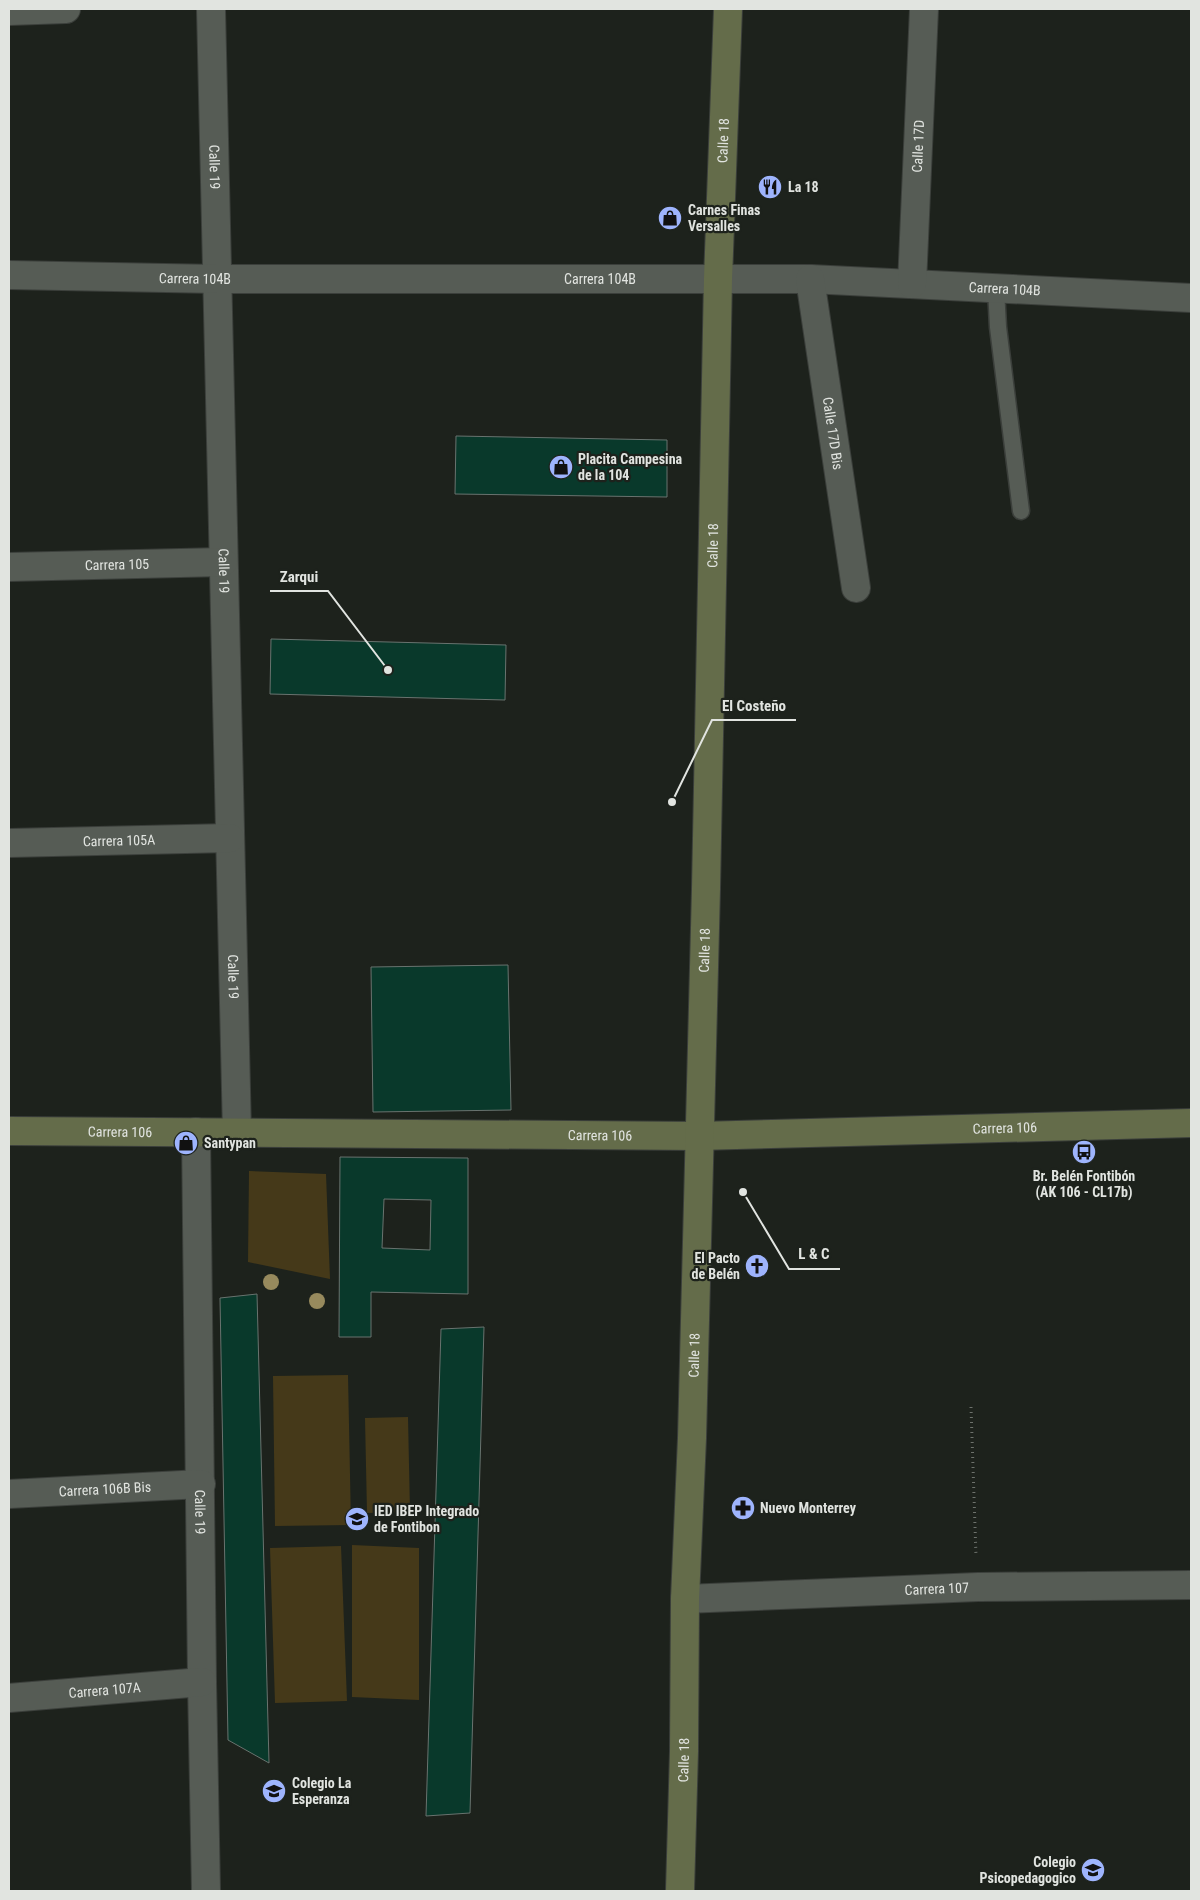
<svg xmlns="http://www.w3.org/2000/svg" width="1200" height="1900" font-family="'Roboto Condensed',sans-serif">
	<style>
		.green { fill: #453919 }
		.building { fill: #09392b; stroke: #69736f; fill-rule: evenodd }
		.lines { fill: none; stroke-linecap: round; stroke-linejoin: round }
		.lane-casing { stroke: #3b3f3b; stroke-width: 19 }
		.street-casing { stroke: #3b3f3b; stroke-width: 30 }
		.secondary-casing { stroke: #3b3f3b; stroke-width: 30 }
		.path { stroke: #6d726c; stroke-width: 3; stroke-dasharray: 1 4; stroke-linecap: butt }
		.lane { stroke: #565c55; stroke-width: 16 }
		.street { stroke: #565c55; stroke-width: 28 }
		.secondary { stroke: #646c4a; stroke-width: 28 }
		.tree { fill: #978a5d }
		.labels { text-anchor: middle; stroke-width: 4.5; stroke-linejoin: round; paint-order: stroke }
		.street-label { font-size: 14px; fill: #e1e4e0; stroke: #1d221c }
		.poi-label { font-size: 14px; font-weight: bold; fill: #e1e4e0; stroke: #1d221c; text-anchor: start }
		.leader { fill: none; stroke: #e1e4e0; stroke-width: 2 }
		.callout-dot { fill: #e1e4e0; stroke: #1d221c; stroke-width: 2 }
		.callout-label { font-size: 15px; text-anchor: middle; font-weight: bold; fill: #e1e4e0; stroke: #1d221c; stroke-width: 4.5; stroke-linejoin: round; paint-order: stroke }
	</style>
	<rect width="100%" height="100%" fill="#1d221c"/>
	<g class="green">
		<polygon points="249,1171 326,1174 330,1279 248,1262"/>
		<polygon points="348,1375 351,1525 275,1526 273,1376"/>
		<polygon points="408,1417 410,1512 367,1513 365,1418"/>
		<polygon points="352,1545 419,1548 419,1700 352,1697"/>
		<polygon points="341,1546 347,1701 275,1703 270,1548"/>
	</g>
	<g class="building">
		<polygon points="456,436 667,440 667,497 455,494"/>
		<polygon points="271,639 506,645 505,700 270,694"/>
		<polygon points="508,965 511,1110 373,1112 371,967"/>
		<path d="M340 1157 468 1158V1294L371 1292V1337H339ZM384 1199 431 1200 430 1250 382 1248Z"/>
		<polygon points="257,1294 269,1763 228,1740 220,1298"/>
		<polygon points="484,1327 470,1813 426,1816 441,1329"/>
	</g>
	<g class="lines">
		<g class="lane-casing">
			<polyline id="lane" points="996,289 998,327 1021,511"/>
		</g>
		<g class="street-casing">
			<g id="street">
				<path id="s1" d="M211 9 237 1133"/>
				<polyline points="9,11 66,9"/>
				<path id="s2" d="M9 275 217 279H810L1191 298"/>
				<path id="s3" d="M810 279 856 588"/>
				<path id="s4" d="M912 284 924 9"/>
				<path id="s5" d="M9 567 223 562"/>
				<path id="s6" d="M9 843 230 838"/>
				<path id="s7" d="M196 1132 202 1682 206 1891"/>
				<path id="s8" d="M9 1494 201 1484"/>
				<path id="s9" d="M685 1599 978 1587 1191 1585"/>
				<path id="s10" d="M9 1698 202 1682"/>
			</g>
		</g>
		<g class="secondary-casing">
			<g id="secondary">
				<path id="s11" d="M9 1131 699 1136 1191 1123"/>
				<path id="s12" d="M680 1891 684 1751 685 1599 692 1438 706 889 718 279 728 9"/>
			</g>
		</g>
		<polyline class="path" points="971,1407 976,1556"/>
		<use href="#lane" class="lane"/>
		<use href="#street" class="street"/>
		<use href="#secondary" class="secondary"/>
	</g>
	<g class="tree">
		<circle cx="271" cy="1282" r="8"/>
		<circle cx="317" cy="1301" r="8"/>
	</g>
	<defs>
		<g id="restaurant-disc" transform="scale(1.25)"><circle r="9.5" fill="#9eb4fd" stroke="#1d221c"/><path d="M-5-6h1v4h1v-4h1v4h1v-4h1v5L-1.5 .5V6h-2V.5L-5-1ZM5-6V6H3V1.5H1.5Q1.5-4 5-6Z" fill="#111"/></g>
		<g id="shop-disc" transform="scale(1.25)"><circle r="9.5" fill="#9eb4fd" stroke="#1d221c"/><path d="M-5-2.5h2.3a2.7 3.5 0 0 1 5.4 0H5L5.5 6h-11ZM-1.5-2.5h3a1.5 2.3 0 0 0-3 0Z" fill="#111"/></g>
		<g id="bus-disc" transform="scale(1.25)"><circle r="9.5" fill="#9eb4fd" stroke="#1d221c"/><path d="M-5-6H5V4H4V6H2V4H-2V6H-4V4H-5ZM-3.5-4V0h7V-4ZM-3.5 1.2v1.5H-2V1.2ZM2 1.2v1.5H3.5V1.2Z" fill="#111"/></g>
		<g id="church-disc" transform="scale(1.25)"><circle r="9.5" fill="#9eb4fd" stroke="#1d221c"/><path d="M-1.2-6h2.4v3.5h3.3v2.4h-3.3V6h-2.4V-.1h-3.3v-2.4h3.3Z" fill="#111"/></g>
		<g id="pharmacy-disc" transform="scale(1.25)"><circle r="9.5" fill="#9eb4fd" stroke="#1d221c"/><path d="M-2-6h4v4h4v4h-4v4h-4v-4h-4v-4h4Z" fill="#111"/></g>
		<g id="school-disc" transform="scale(1.25)"><circle r="9.5" fill="#9eb4fd" stroke="#1d221c"/><path d="M0-5L7-2L0 1L-7-2ZM-4 1L0 2.5L4 1V4Q0 6-4 4Z" fill="#111"/></g>
	</defs>
	<g fill-rule="evenodd">
		<use href="#restaurant-disc" x="770" y="187"/>
		<use href="#shop-disc" x="670" y="218"/>
		<use href="#shop-disc" x="561" y="467"/>
		<use href="#shop-disc" x="186" y="1143"/>
		<use href="#bus-disc" x="1084" y="1152"/>
		<use href="#church-disc" x="757" y="1266"/>
		<use href="#pharmacy-disc" x="743" y="1508"/>
		<use href="#school-disc" x="357" y="1519"/>
		<use href="#school-disc" x="274" y="1791"/>
		<use href="#school-disc" x="1093" y="1870"/>
	</g>
	<g class="labels">
		<g class="street-label">
			<text dy="5" stroke="none"><textPath href="#s12" startOffset="1751">Calle 18</textPath></text>
			<text dy="5" stroke="none"><textPath href="#s4" startOffset="138">Calle 17D</textPath></text>
			<text dy="5" stroke="none"><textPath href="#s1" startOffset="158">Calle 19</textPath></text>
			<text dy="5" stroke="none"><textPath href="#s2" startOffset="186">Carrera 104B</textPath></text>
			<text dy="5" stroke="none"><textPath href="#s2" startOffset="591">Carrera 104B</textPath></text>
			<text dy="5" stroke="none"><textPath href="#s2" startOffset="996">Carrera 104B</textPath></text>
			<text dy="5" stroke="none"><textPath href="#s3" startOffset="156">Calle 17D Bis</textPath></text>
			<text dy="5" stroke="none"><textPath href="#s12" startOffset="1346">Calle 18</textPath></text>
			<text dy="5" stroke="none"><textPath href="#s5" startOffset="108">Carrera 105</textPath></text>
			<text dy="5" stroke="none"><textPath href="#s1" startOffset="562">Calle 19</textPath></text>
			<text dy="5" stroke="none"><textPath href="#s6" startOffset="110">Carrera 105A</textPath></text>
			<text dy="5" stroke="none"><textPath href="#s12" startOffset="941">Calle 18</textPath></text>
			<text dy="5" stroke="none"><textPath href="#s1" startOffset="968">Calle 19</textPath></text>
			<text dy="5" stroke="none"><textPath href="#s11" startOffset="996">Carrera 106</textPath></text>
			<text dy="5" stroke="none"><textPath href="#s11" startOffset="111">Carrera 106</textPath></text>
			<text dy="5" stroke="none"><textPath href="#s11" startOffset="591">Carrera 106</textPath></text>
			<text dy="5" stroke="none"><textPath href="#s12" startOffset="536">Calle 18</textPath></text>
			<text dy="5" stroke="none"><textPath href="#s8" startOffset="96">Carrera 106B Bis</textPath></text>
			<text dy="5" stroke="none"><textPath href="#s7" startOffset="380">Calle 19</textPath></text>
			<text dy="5" stroke="none"><textPath href="#s9" startOffset="252">Carrera 107</textPath></text>
			<text dy="5" stroke="none"><textPath href="#s10" startOffset="96">Carrera 107A</textPath></text>
			<text dy="5" stroke="none"><textPath href="#s12" startOffset="131">Calle 18</textPath></text>
		</g>
		<g class="poi-label">
			<text x="788" y="192">La 18</text>
			<text x="688" y="215">Carnes Finas<tspan x="688" dy="16">Versalles</tspan></text>
			<text x="578" y="464">Placita Campesina<tspan x="578" dy="16">de la 104</tspan></text>
			<text x="204" y="1148">Santypan</text>
			<text x="1084" y="1181" text-anchor="middle">Br. Belén Fontibón<tspan x="1084" dy="16">(AK 106 - CL17b)</tspan></text>
			<text x="740" y="1263" text-anchor="end">El Pacto<tspan x="740" dy="16">de Belén</tspan></text>
			<text x="760" y="1513">Nuevo Monterrey</text>
			<text x="374" y="1516">IED IBEP Integrado<tspan x="374" dy="16">de Fontibon</tspan></text>
			<text x="292" y="1788">Colegio La<tspan x="292" dy="16">Esperanza</tspan></text>
			<text x="1076" y="1867" text-anchor="end">Colegio<tspan x="1076" dy="16">Psicopedagogico</tspan></text>
		</g>
	</g>
	<path class="leader" d="M388 670L328 591H270M672 802L712 720H796M743 1192L789 1269H840"/>
	<g class="callout-dot">
		<circle cx="388" cy="670" r="5"/>
		<circle cx="672" cy="802" r="5"/>
		<circle cx="743" cy="1192" r="5"/>
	</g>
	<g class="callout-label">
		<text x="299" y="582">Zarqui</text>
		<text x="754" y="711">El Costeño</text>
		<text x="814" y="1259">L &amp; C</text>
	</g>
	<rect width="1200" height="1900" fill="none" stroke="#e1e4e0" stroke-width="20"/>
</svg>
